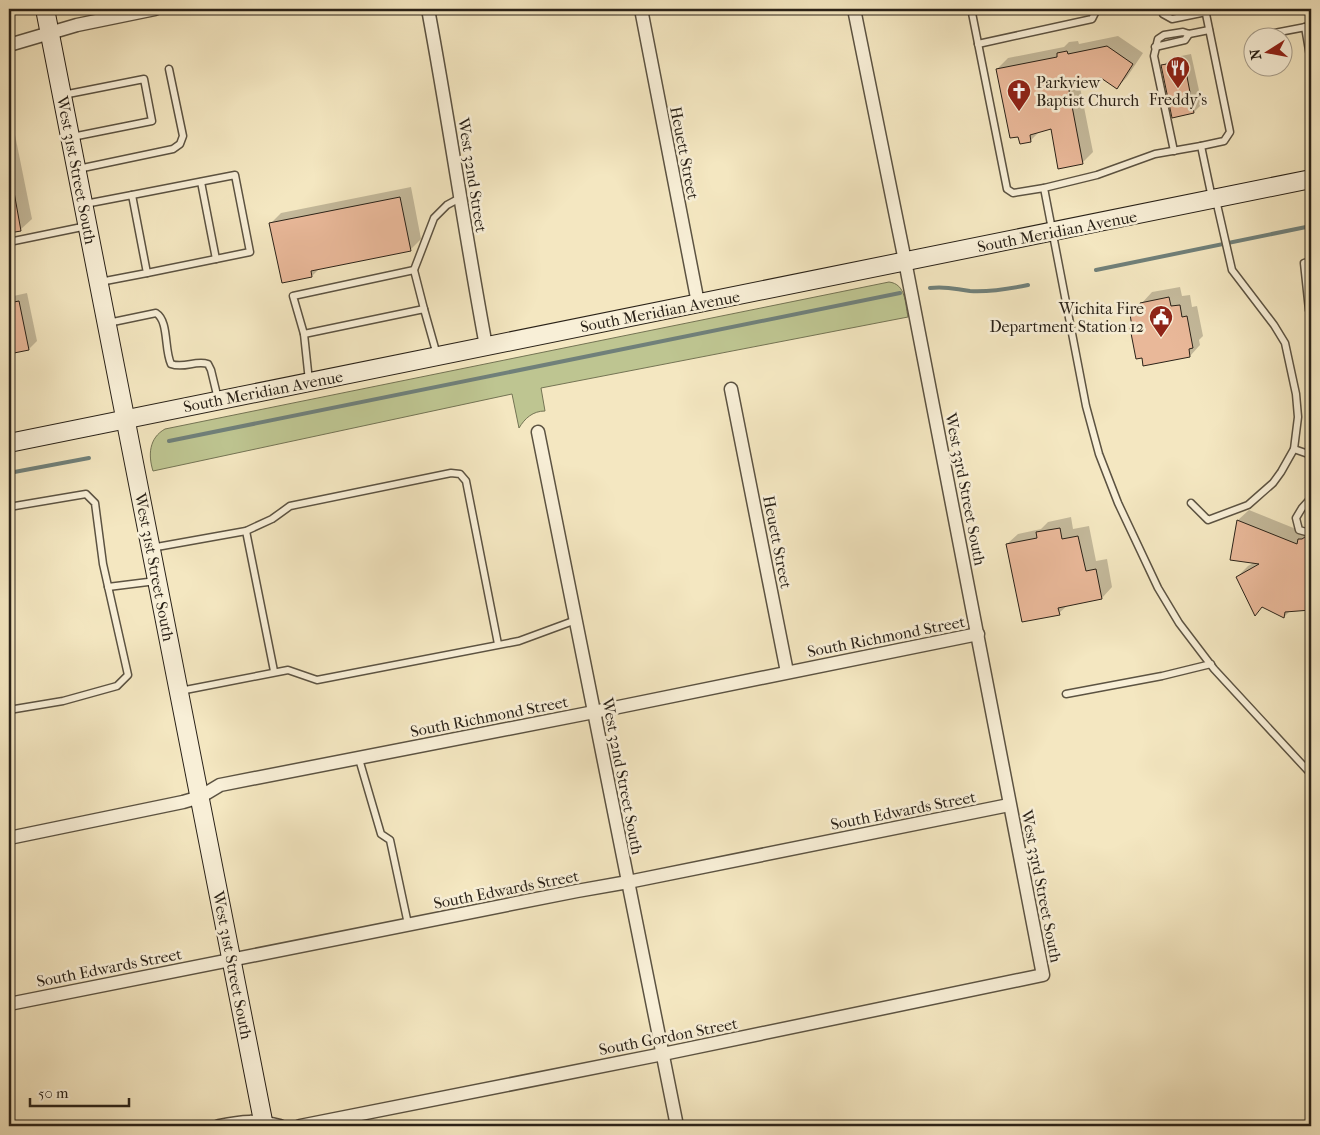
<svg xmlns="http://www.w3.org/2000/svg" width="1320" height="1135" font-family="'IM FELL French Canon',serif">
	<style>
		.green { fill: #bec591; stroke: #747454 }
		.shadow { fill: #0003 }
		.lines { fill: none; stroke-linecap: round; stroke-linejoin: round }
		.stream { stroke: #70807a; stroke-width: 4 }
		.building { fill: #e9b899; stroke: #2a2218 }
		.lane-casing { stroke: #5c5342; stroke-width: 9 }
		.street-casing { stroke: #5c5342; stroke-width: 15 }
		.secondary-casing { stroke: #2a2218; stroke-width: 20 }
		.lane { stroke: #f8efd7; stroke-width: 6 }
		.street { stroke: #f8efd7; stroke-width: 12 }
		.secondary { stroke: #f8efd7; stroke-width: 18 }
		.labels { text-anchor: middle; stroke-width: 5; stroke-linejoin: round; paint-order: stroke }
		.poi-label { font-size: 16px; fill: #2a2218; stroke: #f8efd7; text-anchor: start }
		.street-label { font-size: 16px; fill: #2a2218; stroke: #f8efd7 }
	</style>
	<rect width="100%" height="100%" fill="#f4e7c1"/>
	<filter id="stains"><feTurbulence type="fractalNoise" baseFrequency=".004" numOctaves="4"/><feColorMatrix values="0 0 0 0 .2 0 0 0 0 .09 0 0 0 0 .02 0 0 0 .5 -.17"/></filter>
	<radialGradient id="worn" r=".72"><stop offset=".6" stop-color="#630" stop-opacity="0"/><stop offset="1" stop-color="#630" stop-opacity=".3"/></radialGradient>
	<path class="green" d="M889 282C906 284 905 303 908 317L541 388 545 411C533 411 525 418 519 428L512 394 153 471C148 455 149 438 165 429Z"/>
	<g class="shadow">
		<polygon points="1118,36 1143,53 1127,77 1117,88 1101,77 1079,82 1093,152 1082,163 1052,127 1041,130 1030,141 997,69 1008,58 1064,47 1069,42 1078,41 1079,44"/>
		<polygon points="1191,54 1202,104 1194,112 1163,66 1171,58"/>
		<polygon points="14,130 32,219 21,229 9,232 9,131"/>
		<polygon points="411,187 421,239 410,250 320,268 312,276 270,224 281,213"/>
		<polygon points="1180,287 1182,296 1190,295 1192,307 1197,306 1203,336 1199,340 1200,345 1190,356 1131,315 1152,292"/>
		<polygon points="27,293 37,341 29,349 9,353 9,297"/>
		<polygon points="1249,510 1306,533 1311,528 1311,608 1290,611 1284,617 1263,606 1255,614 1237,577 1248,566 1255,562 1231,559 1238,520"/>
		<polygon points="1071,517 1073,529 1089,526 1096,561 1107,559 1112,587 1102,598 1068,605 1059,613 1007,544 1018,534 1041,529 1048,522"/>
		<polygon points="1290,1121 1291,1126 1262,1126"/>
		<polygon points="1309,1123 1310,1126 1293,1126"/>
	</g>
	<g class="lines">
		<g class="stream">
			<polyline points="1096,270 1311,226"/>
			<path d="M930 288C947 286 954 289 970 291 990 292 1009 289 1028 285"/>
			<polyline points="169,441 900,293"/>
			<polyline points="9,473 89,458"/>
		</g>
	</g>
	<g class="building">
		<polygon points="1107,46 1133,64 1117,89 1101,78 1068,85 1083,164 1058,169 1051,129 1030,135 1031,142 1020,144 1018,137 1010,138 996,69 1057,57 1057,53 1067,51 1068,54"/>
		<polygon points="1184,61 1194,113 1172,118 1161,65"/>
		<polygon points="14,192 21,231 9,233 9,193"/>
		<polygon points="400,197 411,251 311,271 312,277 282,283 269,223"/>
		<polygon points="1169,297 1171,306 1180,305 1182,317 1187,316 1193,348 1189,349 1190,357 1143,366 1142,358 1136,359 1130,328 1132,327 1130,314 1142,312 1140,303"/>
		<polygon points="19,301 29,350 9,354 9,303"/>
		<polygon points="1237,520 1297,544 1298,539 1302,539 1305,537 1311,538 1311,610 1285,612 1284,618 1262,607 1255,616 1236,577 1259,564 1230,560"/>
		<polygon points="1060,528 1062,539 1078,536 1086,571 1096,569 1102,599 1058,608 1060,615 1022,622 1006,544 1037,538 1036,532"/>
	</g>
	<g class="lines">
		<g class="lane-casing">
			<g id="lane">
				<polyline points="975,9 972,13 1007,189 1013,193 1044,188"/>
				<polyline points="1162,9 1163,14 1172,19 1206,12"/>
				<polyline points="1305,27 1311,62"/>
				<polyline points="1269,34 1311,26"/>
				<polyline points="978,44 1092,19 1097,9"/>
				<polyline points="1155,47 1185,40 1189,34"/>
				<polyline points="63,95 144,79 152,121 72,137"/>
				<polyline points="1201,146 1224,141 1230,132 1205,9"/>
				<polyline points="1174,151 1154,56 1158,39 1164,35 1183,32 1189,34 1209,30"/>
				<polyline points="78,169 173,149 180,144 183,136 169,69"/>
				<polyline points="201,182 216,259"/>
				<polyline points="132,195 235,175 250,252 147,273"/>
				<polyline points="1212,198 1201,146 1155,154 1097,175 1044,188 1086,406 1099,454 1118,503 1158,588 1179,623 1214,669 1311,774"/>
				<polyline points="85,204 132,195 147,273 100,282"/>
				<polyline points="9,242 87,226"/>
				<polyline points="1311,261 1304,263 1309,310 1311,313"/>
				<polyline points="424,309 414,270 434,218 447,205 460,198"/>
				<path d="M108 323 156 313C169 321 164 349 171 364 184 369 195 360 208 364L211 370 218 399"/>
				<polyline points="304,334 293,296 414,270"/>
				<polyline points="309,381 304,334 424,309 437,355"/>
				<polyline points="1294,449 1311,455"/>
				<polyline points="1191,503 1208,520 1248,505 1273,483 1281,472 1294,449 1298,417 1296,394 1285,343 1274,325 1232,270 1216,200"/>
				<polyline points="9,507 86,494 95,503 103,564 128,675 117,686 63,701 9,710"/>
				<polyline points="246,531 274,671"/>
				<polyline points="1310,533 1299,530 1296,518 1302,508 1311,498"/>
				<polyline points="151,548 246,531 272,519 290,506 451,473 460,474 466,481 498,644"/>
				<polyline points="108,587 156,581"/>
				<polyline points="180,691 288,670 317,680 519,641 576,620"/>
				<polyline points="1066,694 1162,676 1211,664"/>
				<polyline points="359,759 381,834 390,840 408,924"/>
			</g>
		</g>
		<g class="street-casing">
			<g id="street">
				<path d="M428 9C449 121 465 234 486 346"/>
				<polyline points="641,9 698,303"/>
				<polyline points="9,45 77,25 155,9"/>
				<polyline points="731,389 787,672"/>
				<polyline points="538,432 677,1126"/>
				<polyline points="9,838 183,802 200,797 220,785 594,712 978,634"/>
				<polyline points="9,1004 577,891 628,882 1009,805"/>
				<path d="M219 1126C243 1121 256 1120 280 1126"/>
				<polyline points="300,1126 663,1054 1043,975 905,261 854,9"/>
			</g>
		</g>
		<g class="secondary-casing">
			<g id="secondary">
				<polyline points="45,9 264,1126"/>
				<polyline points="9,443 1311,179"/>
			</g>
		</g>
		<use href="#lane" class="lane"/>
		<use href="#street" class="street"/>
		<use href="#secondary" class="secondary"/>
	</g>
	<defs>
		<g id="restaurant-pin" transform="scale(1.25)"><path d="M0 17L-7.5 6A9.5 9.5 0 1 1 7.5 6Z" fill="#8f2418" stroke="#f8efd7"/><path d="M-5-6h1v4h1v-4h1v4h1v-4h1v5L-1.5 .5V6h-2V.5L-5-1ZM5-6V6H3V1.5H1.5Q1.5-4 5-6Z" fill="#fff"/></g>
		<g id="church-pin" transform="scale(1.25)"><path d="M0 17L-7.5 6A9.5 9.5 0 1 1 7.5 6Z" fill="#8f2418" stroke="#f8efd7"/><path d="M-1.2-6h2.4v3.5h3.3v2.4h-3.3V6h-2.4V-.1h-3.3v-2.4h3.3Z" fill="#fff"/></g>
		<g id="civic-pin" transform="scale(1.25)"><path d="M0 17L-7.5 6A9.5 9.5 0 1 1 7.5 6Z" fill="#8f2418" stroke="#f8efd7"/><path d="M-.6-6.5H3V-4.5H.6V-3L4-1V1h2V6H-6V1h2V-1L-.6-3ZM-1.2 2.5V6h2.4V2.5Z" fill="#fff"/></g>
	</defs>
	<g fill-rule="evenodd">
		<use href="#restaurant-pin" x="1178" y="68"/>
		<use href="#church-pin" x="1019" y="91"/>
		<use href="#civic-pin" x="1161" y="317"/>
	</g>
	<g class="labels">
		<g class="poi-label">
			<text x="1036" y="88">Parkview<tspan x="1036" dy="18">Baptist Church</tspan></text>
			<text x="1178" y="105" text-anchor="middle">Freddy's</text>
			<text x="1144" y="314" text-anchor="end">Wichita Fire<tspan x="1144" dy="18">Department Station 12</tspan></text>
		</g>
		<g class="street-label">
			<text transform="translate(685 153) rotate(79)" y="6">Heuett Street</text>
			<text transform="translate(77 170) rotate(79)" y="6">West 31st Street South</text>
			<text transform="translate(473 175) rotate(81)" y="6">West 32nd Street</text>
			<text transform="translate(1057 231) rotate(-11)" y="6">South Meridian Avenue</text>
			<text transform="translate(660 311) rotate(-11)" y="6">South Meridian Avenue</text>
			<text transform="translate(263 391) rotate(-11)" y="6">South Meridian Avenue</text>
			<text transform="translate(966 489) rotate(79)" y="6">West 33rd Street South</text>
			<text transform="translate(778 542) rotate(79)" y="6">Heuett Street</text>
			<text transform="translate(155 567) rotate(79)" y="6">West 31st Street South</text>
			<text transform="translate(886 636) rotate(-11)" y="6">South Richmond Street</text>
			<text transform="translate(489 716) rotate(-11)" y="6">South Richmond Street</text>
			<text transform="translate(623 776) rotate(79)" y="6">West 32nd Street South</text>
			<text transform="translate(903 810) rotate(-11)" y="6">South Edwards Street</text>
			<text transform="translate(1042 886) rotate(79)" y="6">West 33rd Street South</text>
			<text transform="translate(506 889) rotate(-11)" y="6">South Edwards Street</text>
			<text transform="translate(233 965) rotate(79)" y="6">West 31st Street South</text>
			<text transform="translate(109 967) rotate(-11)" y="6">South Edwards Street</text>
			<text transform="translate(668 1036) rotate(-11)" y="6">South Gordon Street</text>
		</g>
	</g>
	<rect width="1320" height="1135" fill="none" stroke="#f4e7c1" stroke-width="30"/>
	<rect x="10" y="10" width="1300" height="1115" fill="none" stroke="#2a2218" stroke-width="2.5"/>
	<rect x="15" y="15" width="1290" height="1105" fill="none" stroke="#2a2218"/>
	<g transform="translate(1268 52) rotate(259)"><circle r="24" fill="#f8efd7" stroke="#a69d8b"/>
	<path d="M0-4L9 19L0 12L-9 19Z" fill="#8f2418"/>
	<text y="-8" font-size="14" font-weight="bold" text-anchor="middle" fill="#2a2218">N</text>
	</g>
	<path d="M30 1098v8h99v-8" fill="none" stroke="#2a2218" stroke-width="2.5"/>
	<text x="38" y="1098" font-size="15" fill="#2a2218" stroke="#f8efd7" stroke-width="4" paint-order="stroke">50 m</text>
	<rect width="100%" height="100%" filter="url(#stains)"/>
	<rect width="100%" height="100%" fill="url(#worn)"/>
</svg>
